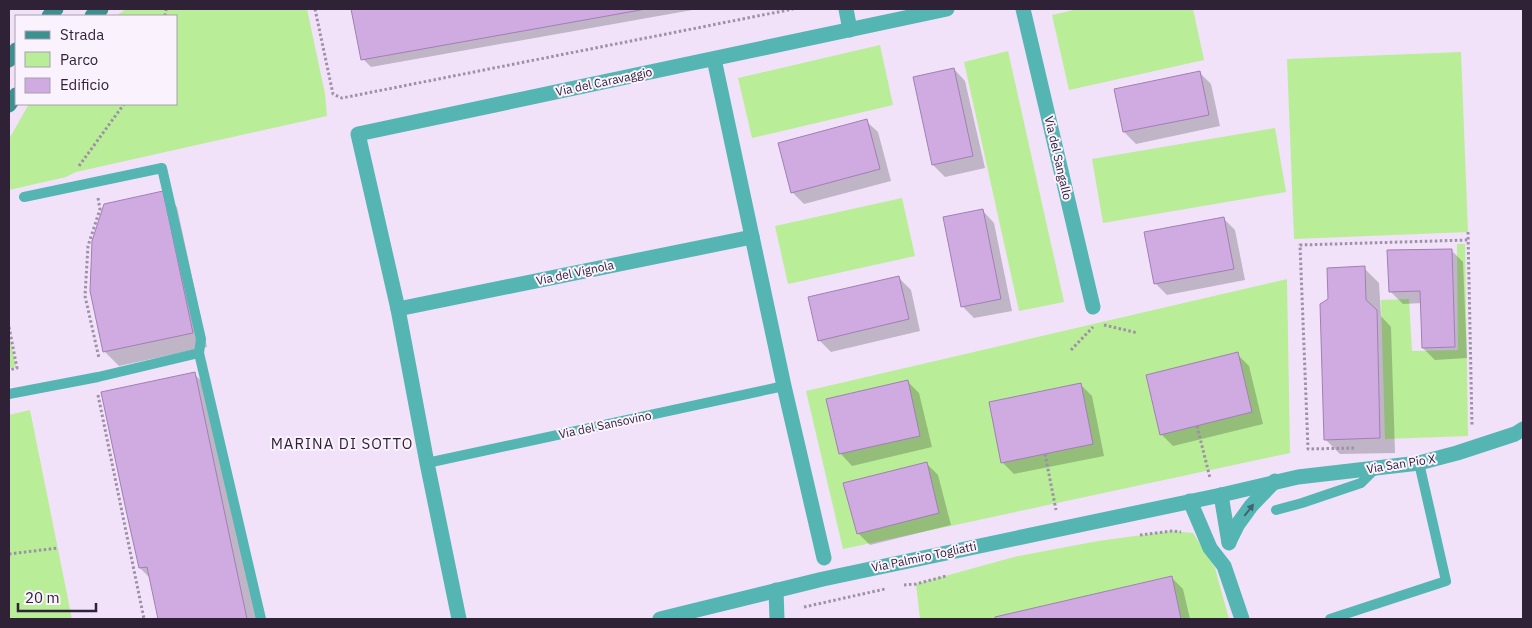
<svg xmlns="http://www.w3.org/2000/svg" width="1532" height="628" font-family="'IBM Plex Sans',sans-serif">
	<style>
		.green { fill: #b9ed98 }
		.shadow { fill: #0003 }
		.building { fill: #cfabe1; stroke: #a17fb3 }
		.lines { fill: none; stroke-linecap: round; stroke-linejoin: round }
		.path { stroke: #9e90a6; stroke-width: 3; stroke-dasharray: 2.5 2.5; stroke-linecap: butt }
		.lane { stroke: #55b5b3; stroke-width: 10 }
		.street { stroke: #55b5b3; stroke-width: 15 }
		.secondary { stroke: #3a918f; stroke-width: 15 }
		.oneway { fill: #40646e }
		.labels { text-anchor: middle; stroke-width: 4; stroke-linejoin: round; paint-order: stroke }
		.street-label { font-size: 12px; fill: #2f2236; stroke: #faf3fe }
		.quarter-label { font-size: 15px; letter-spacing: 1px; fill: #2f2236; stroke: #faf3fe }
	</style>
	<rect width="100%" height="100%" fill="#f1e2f9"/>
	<g class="green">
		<polygon points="126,9 307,9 325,94 327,116 76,172 66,177 9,190 9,139 29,104 176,104 176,16 116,16"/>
		<polygon points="1078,9 1193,9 1204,60 1069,90 1052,15"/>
		<polygon points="880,45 893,105 752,138 738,78"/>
		<polygon points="1008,51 1064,302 1019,311 964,62"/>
		<polygon points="1461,52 1468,232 1294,239 1287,59"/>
		<polygon points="1275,128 1286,192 1103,223 1092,159"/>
		<polygon points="902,198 915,256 788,284 775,226"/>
		<polygon points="1457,244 1465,244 1468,436 1385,439 1381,300 1409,299 1412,351 1458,350"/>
		<polygon points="1287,279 1290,453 843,549 806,391"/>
		<polygon points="9,334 16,366 9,368"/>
		<polygon points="30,410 72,619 9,619 9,415"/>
		<polygon points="1172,531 1193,533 1215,568 1229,619 920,619 916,584 1014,557 1098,541"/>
	</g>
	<g class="shadow">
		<polygon points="352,9 698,9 371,67 363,59"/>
		<polygon points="954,69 965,81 985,168 945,177 933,165"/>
		<polygon points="1199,72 1211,84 1220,126 1136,144 1124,132 1116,90"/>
		<polygon points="866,121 878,132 891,181 804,204 792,192"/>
		<polygon points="162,192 177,207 207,347 119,366 104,351"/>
		<polygon points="983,211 994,223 1012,311 974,318 962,306"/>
		<polygon points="1223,218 1235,230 1245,280 1167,295 1155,283"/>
		<polygon points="1451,250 1463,262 1467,358 1435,360 1423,348 1422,303 1403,304 1391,292"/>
		<polygon points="1364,268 1379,283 1381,316 1391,327 1395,453 1340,454 1325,439"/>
		<polygon points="899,278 911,290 920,331 831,352 819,340"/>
		<polygon points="1237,354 1249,366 1263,424 1173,446 1161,434"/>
		<polygon points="194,374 209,388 258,619 159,619 151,579 140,568"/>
		<polygon points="907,381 919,393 932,447 852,466 841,454 828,400"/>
		<polygon points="1080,384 1092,396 1104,456 1014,474 1002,462"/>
		<polygon points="926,463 938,475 951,525 870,545 858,533"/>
		<polygon points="1171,577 1183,589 1190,619 996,619 996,618"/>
	</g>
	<g class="building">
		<polygon points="351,9 646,9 361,60"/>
		<polygon points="954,68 973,156 932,165 913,77"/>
		<polygon points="1200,71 1209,115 1123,132 1114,89"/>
		<polygon points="867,119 880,169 791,193 778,143"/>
		<polygon points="163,191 193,333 103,352 90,291 92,241 104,204"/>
		<polygon points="983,209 1001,299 961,307 943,217"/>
		<polygon points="1224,217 1234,269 1154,284 1144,232"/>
		<polygon points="1452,249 1455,347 1422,348 1420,291 1389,292 1387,250"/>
		<polygon points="1365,266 1366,300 1377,310 1380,438 1324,440 1320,304 1328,299 1327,268"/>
		<polygon points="899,276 909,319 818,341 808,297"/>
		<polygon points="1238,352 1252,412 1160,435 1146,375"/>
		<polygon points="195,372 247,619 158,619 147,567 139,568 126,510 101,392"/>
		<polygon points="908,380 920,436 839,454 826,399"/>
		<polygon points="1081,383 1093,444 1001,463 989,402"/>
		<polygon points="927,462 939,513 857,534 843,483"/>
		<polygon points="1172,576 1181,619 995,619 995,617"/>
	</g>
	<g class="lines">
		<g class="path">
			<polyline points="315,9 333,94 342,98 793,9"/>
			<polyline points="165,16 166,9"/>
			<polyline points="79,166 124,104"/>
			<polyline points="98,198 100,209 88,246 85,296 99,358"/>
			<polyline points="1468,232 1472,426"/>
			<polyline points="1104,325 1138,333"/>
			<polyline points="9,327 17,368 9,370"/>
			<polyline points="1071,350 1093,327"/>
			<polyline points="98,395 144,619"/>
			<polyline points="1197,426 1210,478"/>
			<polyline points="1354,448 1308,449 1300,245 1468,240"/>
			<polyline points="1045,454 1056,510"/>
			<polyline points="1140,535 1172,531 1181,532"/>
			<polyline points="9,554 58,548"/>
			<polyline points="904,585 916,584 946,576"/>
			<polyline points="804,607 885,589"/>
		</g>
		<g class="lane">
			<polyline points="24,197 162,168 201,339 199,353"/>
			<polyline points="9,394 98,377 199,353 261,619"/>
			<polyline points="427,463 784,386"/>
			<polyline points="1276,510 1302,503 1361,483 1375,469"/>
			<polyline points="1330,619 1446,581 1419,463"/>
		</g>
		<g class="street">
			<polyline points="846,9 850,30"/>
			<polyline points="1023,9 1093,307"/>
			<polyline points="714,59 784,386 824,558"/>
			<polyline points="398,309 752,237"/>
			<polyline points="1221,495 1229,543"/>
			<polyline points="1190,501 1210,548 1224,566 1242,619"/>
			<polyline points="1229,542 1238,524 1251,506 1275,481"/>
			<polyline points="776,590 777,619"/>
			<polyline points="459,619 427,463 398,309 358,134 947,9"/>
			<polyline points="660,619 823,579 1221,495 1298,477 1419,463 1457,453 1515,434 1523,429"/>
		</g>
		<g class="secondary">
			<polyline points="49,16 56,9"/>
			<polyline points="92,16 101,9"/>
			<polyline points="9,60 16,50"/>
			<polyline points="9,105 16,95"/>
		</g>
	</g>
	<defs><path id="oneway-solid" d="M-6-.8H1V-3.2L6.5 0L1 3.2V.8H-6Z" transform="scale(1.25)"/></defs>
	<use class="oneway" href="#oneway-solid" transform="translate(1249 510) rotate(-52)"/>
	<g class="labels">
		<g class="street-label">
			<text transform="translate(604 82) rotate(-12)" y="4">Via del Caravaggio</text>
			<text transform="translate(1058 158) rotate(77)" y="4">Via del Sangallo</text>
			<text transform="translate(575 273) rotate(-12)" y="4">Via del Vignola</text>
			<text transform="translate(605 425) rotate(-12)" y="4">Via del Sansovino</text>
			<text transform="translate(1401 464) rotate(-9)" y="4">Via San Pio X</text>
			<text transform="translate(924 557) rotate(-12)" y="4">Via Palmiro Togliatti</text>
		</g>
		<g class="quarter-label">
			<text x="342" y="449">MARINA DI SOTTO</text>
		</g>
	</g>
	<rect width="1532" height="628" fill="none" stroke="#2f2236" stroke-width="20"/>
	<rect x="15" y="15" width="162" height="90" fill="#faf3fe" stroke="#a99fae"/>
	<rect x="25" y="31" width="25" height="8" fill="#3a918f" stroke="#a99fae"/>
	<text x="60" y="40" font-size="15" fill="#2f2236">Strada</text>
	<rect x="25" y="52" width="25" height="15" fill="#b9ed98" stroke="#a99fae"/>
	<text x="60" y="65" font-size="15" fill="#2f2236">Parco</text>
	<rect x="25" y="78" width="25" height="15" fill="#cfabe1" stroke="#a99fae"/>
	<text x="60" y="90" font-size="15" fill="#2f2236">Edificio</text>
	<path d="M18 603v8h78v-8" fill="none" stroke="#2f2236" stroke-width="2.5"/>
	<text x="25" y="603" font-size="15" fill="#2f2236" stroke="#faf3fe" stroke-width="4" paint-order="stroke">20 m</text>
</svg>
